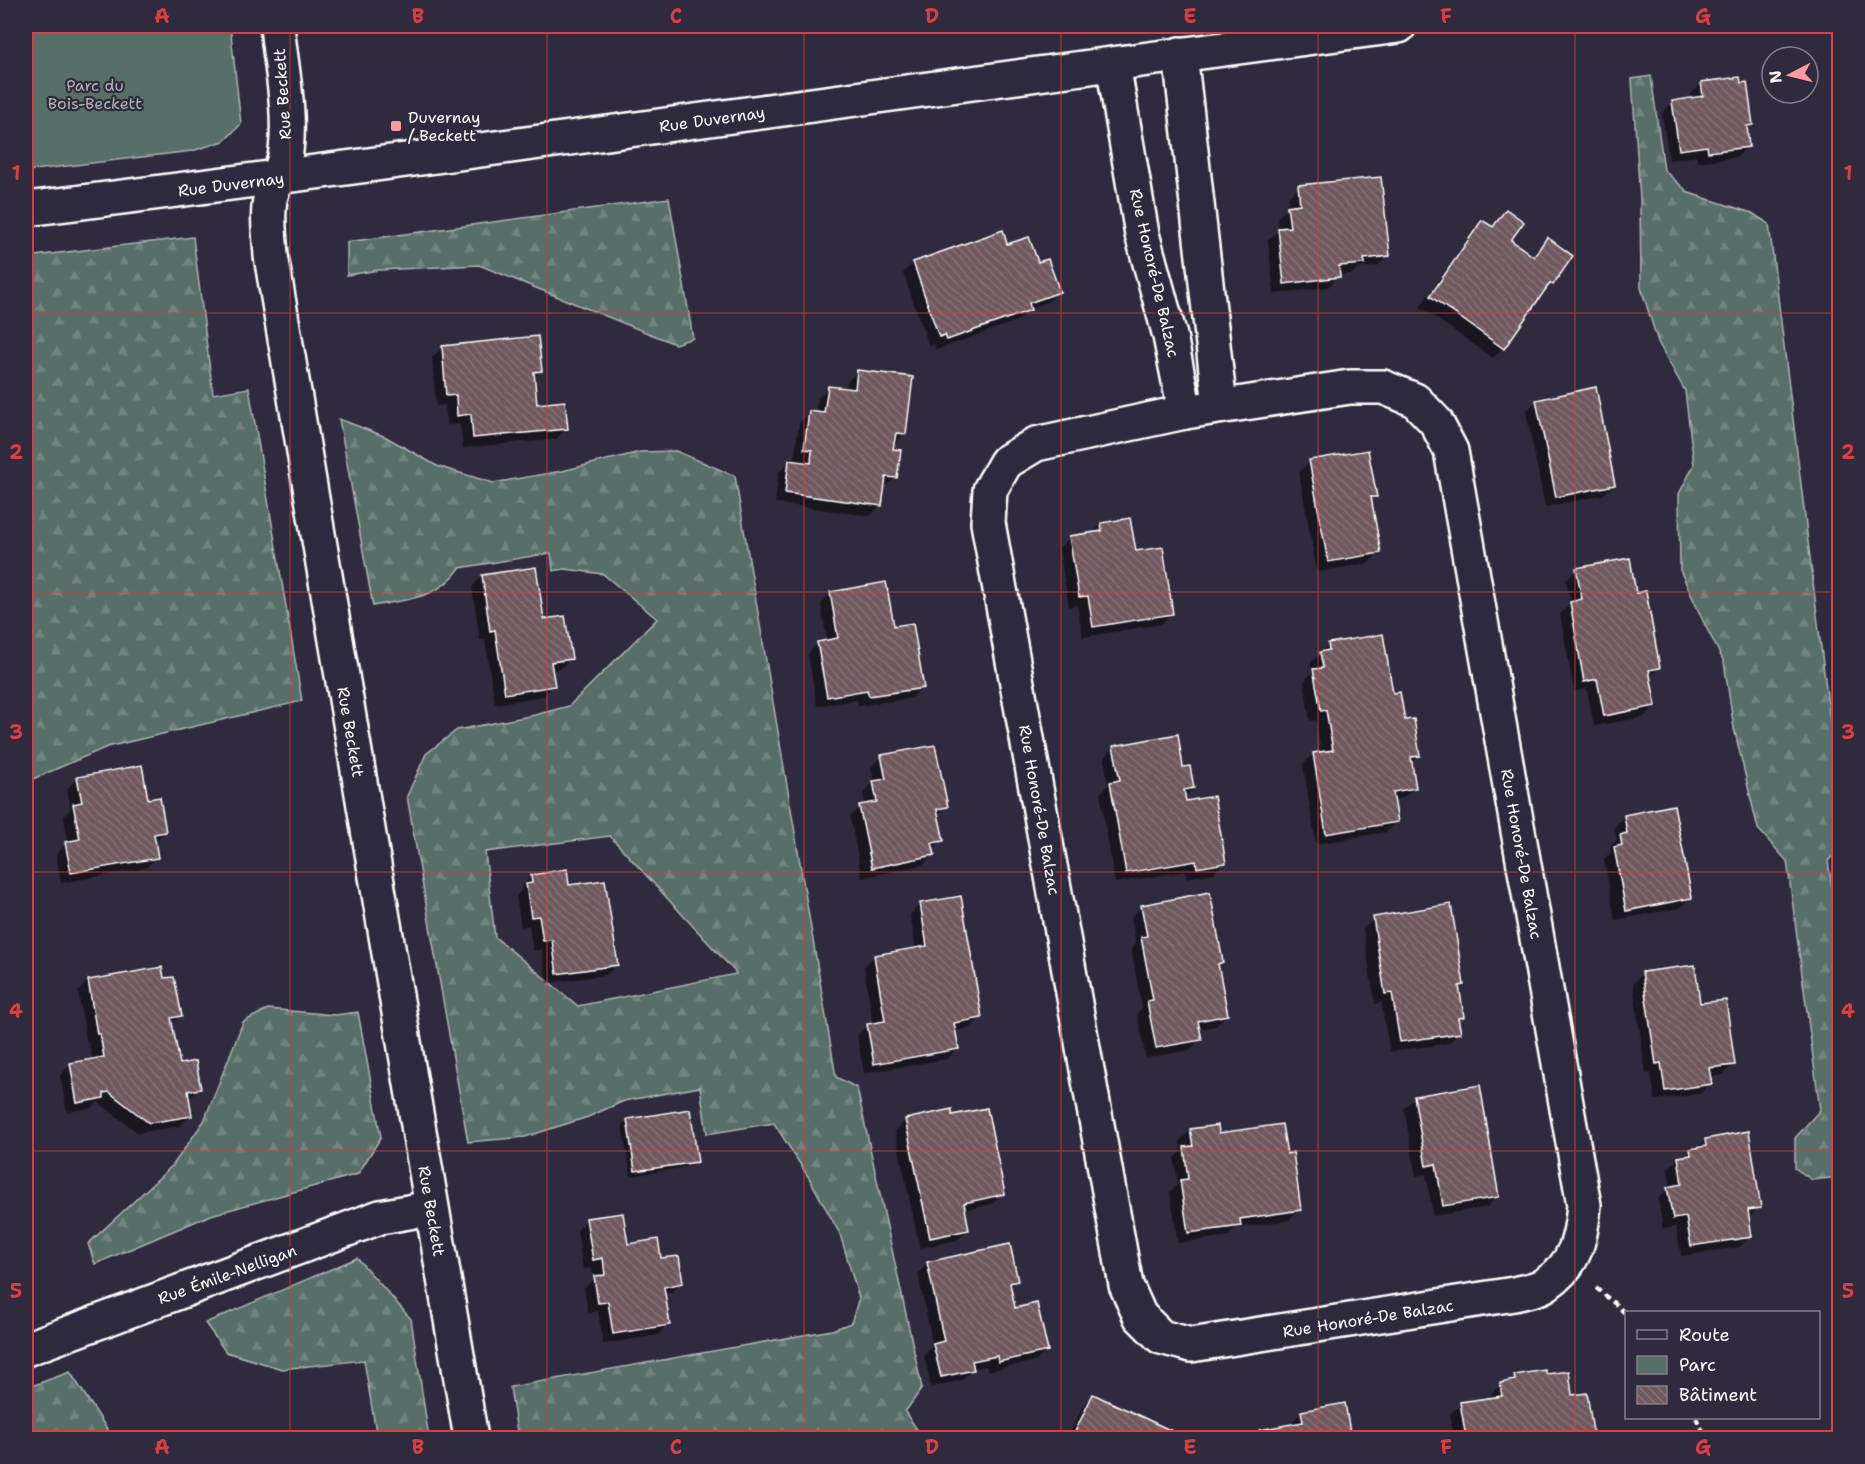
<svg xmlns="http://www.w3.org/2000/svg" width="1865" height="1464" font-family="'Shantell Sans',sans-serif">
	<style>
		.forest { fill: url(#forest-firs); stroke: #acb6b4; stroke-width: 1.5; fill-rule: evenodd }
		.park { fill: #586e68; stroke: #acb6b4; stroke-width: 1.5 }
		.shadow { fill: #0007; fill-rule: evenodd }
		.building { fill: url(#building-back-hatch); stroke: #fff; stroke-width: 1.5 }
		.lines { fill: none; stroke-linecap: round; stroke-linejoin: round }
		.street-casing { stroke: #fff; stroke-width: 38 }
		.path { stroke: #fff; stroke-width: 4; stroke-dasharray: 6 4.5; stroke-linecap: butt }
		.street { stroke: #2f2a3d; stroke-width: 33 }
		.grid { fill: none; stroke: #da3e3e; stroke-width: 1.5; stroke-opacity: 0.55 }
		.poi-dot { fill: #ff9aa2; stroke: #2f2a3d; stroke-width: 2 }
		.labels { text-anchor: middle; stroke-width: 4.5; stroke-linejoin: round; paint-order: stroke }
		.park-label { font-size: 16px; fill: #acb6b4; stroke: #2f2a3d }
		.street-label { font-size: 16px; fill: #fff; stroke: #2f2a3d }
		.poi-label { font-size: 16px; fill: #fff; stroke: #2f2a3d; text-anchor: start }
		.neatline { fill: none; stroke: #da3e3e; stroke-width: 2 }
		.grid-label { font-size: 20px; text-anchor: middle; font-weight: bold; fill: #da3e3e }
	</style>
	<defs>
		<pattern id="forest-firs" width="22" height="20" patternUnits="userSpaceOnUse" patternTransform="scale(1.5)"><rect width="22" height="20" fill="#586e68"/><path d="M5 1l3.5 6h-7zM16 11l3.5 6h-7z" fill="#71847f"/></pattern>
		<pattern id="building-back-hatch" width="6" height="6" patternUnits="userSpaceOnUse" patternTransform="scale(1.5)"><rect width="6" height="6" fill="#70595f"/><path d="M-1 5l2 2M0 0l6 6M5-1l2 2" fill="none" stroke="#857277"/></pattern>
	</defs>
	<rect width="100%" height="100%" fill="#2f2a3d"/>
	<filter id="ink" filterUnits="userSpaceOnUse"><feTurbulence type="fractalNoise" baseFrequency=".0167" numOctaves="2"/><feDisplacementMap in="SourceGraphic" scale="12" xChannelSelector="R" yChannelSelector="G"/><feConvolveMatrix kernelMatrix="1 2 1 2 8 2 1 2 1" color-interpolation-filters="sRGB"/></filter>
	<g filter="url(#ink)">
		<g class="forest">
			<polygon points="1651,76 1664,170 1689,193 1752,213 1769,224 1839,794 1839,849 1828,861 1840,939 1839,1177 1812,1180 1795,1168 1795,1138 1820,1110 1787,861 1758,829 1734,728 1724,662 1704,623 1680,570 1679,494 1694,465 1685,391 1658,342 1641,288 1640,199 1632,79"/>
			<polygon points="669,198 693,338 675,344 479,265 379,270 347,275 347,242"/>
			<polygon points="193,237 213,394 249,388 302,701 107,747 26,782 26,257"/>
			<path d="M339 419 386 437 437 466 493 483 562 471 640 452 676 451 735 476 836 1077 857 1088 922 1388 905 1412 918 1431 925 1438H518L510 1387 832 1330 851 1323 859 1298 840 1234 809 1178 774 1123 707 1134 700 1087 624 1101 588 1117 525 1137 468 1142 407 796 426 754 457 730 535 715 569 706 657 619 603 574 565 569 553 571 551 553 460 568C438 599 408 599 373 606ZM610 836 736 973V974L578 1006 495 937 485 852Z"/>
			<polygon points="268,1009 335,1015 358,1012 381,1137 358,1174 211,1215 95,1264 88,1244 173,1165 204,1121 243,1022"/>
			<polygon points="357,1258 411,1319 429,1438 377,1438 364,1360 282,1369 226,1352 205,1323"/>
			<polygon points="70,1372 113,1438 26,1438 26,1388"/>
		</g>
		<polygon class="park" points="26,26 230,26 241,124 224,141 192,151 26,171"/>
		<g class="shadow">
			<polygon points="1702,84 1751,124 1746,130 1748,146 1737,157 1697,162 1697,156 1669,160 1662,113 1673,102 1692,99 1691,94"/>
			<polygon points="1299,187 1388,255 1378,266 1358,268 1352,274 1339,275 1328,287 1274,294 1268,240 1279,230 1277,218 1289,207 1288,197"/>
			<polygon points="1506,211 1509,241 1532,257 1547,239 1571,257 1503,348 1493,358 1420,307 1472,232 1483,222 1491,228"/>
			<polygon points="1006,246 1037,264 1058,292 1047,302 1029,309 1019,320 936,350 934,344 929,346 903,273 913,263"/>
			<polygon points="442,347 541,371 533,378 536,405 566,429 556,439 463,448 460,424 447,425 445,405 436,406 432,358"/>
			<polygon points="858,371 905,433 894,444 892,451 895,478 883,488 881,505 870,516 775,503 779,472 790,461 794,462 799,423 809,412 815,413 818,398 828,387 846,389 847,382"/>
			<polygon points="1536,401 1614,485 1603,495 1545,507 1526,411"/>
			<polygon points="1310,462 1375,496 1370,501 1379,552 1369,563 1317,572 1299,472"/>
			<polygon points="1101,524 1135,553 1172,613 1161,624 1083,637 1077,605 1069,607 1059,548 1070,538 1092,534"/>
			<polygon points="1577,570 1635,595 1659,668 1649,677 1655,706 1644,717 1594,726 1587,689 1574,691 1560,614 1571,603 1566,580"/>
			<polygon points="482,576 543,621 570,659 559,669 551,671 553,686 543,696 495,704 485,640 480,640 472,587"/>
			<polygon points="831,593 893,628 922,687 912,698 858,706 857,700 817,706 808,654 818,643 827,642 821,604"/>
			<polygon points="1328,645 1392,694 1419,755 1410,764 1414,788 1403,798 1393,800 1396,822 1386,832 1316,844 1303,765 1313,754 1321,753 1316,720 1310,721 1304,681 1312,673 1310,664"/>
			<polygon points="1114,747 1182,769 1193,788 1184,797 1184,802 1224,862 1214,873 1186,878 1186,871 1115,883 1100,794 1108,785 1104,758"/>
			<path d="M882 757 946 806 937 815 942 840 932 850 933 855 923 865 862 878 850 817 860 807 866 806 863 793 874 782 871 767ZM881 763H884L889 786H886Z"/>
			<polygon points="78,778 147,800 165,832 154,843 157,857 146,868 61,883 56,854 68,843 64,816 71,808 67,789"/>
			<polygon points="1625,816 1690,898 1680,908 1615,920 1604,859 1611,852 1610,847 1617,840 1614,827"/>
			<polygon points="532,876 567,887 616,965 606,975 547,983 542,949 533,951 529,925 521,927 516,896 522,890 521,887"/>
			<polygon points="920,904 980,1018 970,1028 954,1031 957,1049 947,1059 864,1073 857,1036 868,1025 873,1024 864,967 874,956 916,949 910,915"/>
			<polygon points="1142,907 1222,962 1217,967 1226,1015 1216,1026 1198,1029 1200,1039 1190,1050 1146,1058 1137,1013 1142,1008 1131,949 1136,944 1131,917"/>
			<polygon points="1374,919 1463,985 1458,990 1462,1016 1457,1021 1459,1032 1449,1043 1390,1052 1381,1002 1375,1004 1363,929"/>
			<polygon points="1643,973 1699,1005 1734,1064 1723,1075 1709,1077 1710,1084 1700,1094 1655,1100 1651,1073 1646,1074 1633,984"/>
			<polygon points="163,980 180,1016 171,1025 178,1066 199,1089 188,1100 190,1115 180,1126 138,1133 98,1102 92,1108 67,1112 60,1075 71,1065 93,1061 89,1043 87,1044 78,992 88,981"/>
			<polygon points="1415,1098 1497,1196 1487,1207 1433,1216 1426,1174 1416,1176 1404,1108"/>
			<polygon points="951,1117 1003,1193 992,1204 964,1210 968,1230 957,1240 920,1248 895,1131 906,1120"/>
			<polygon points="627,1120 697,1161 692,1166 631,1176 622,1125"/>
			<polygon points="1191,1130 1285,1155 1299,1209 1289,1220 1236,1228 1228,1236 1178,1243 1170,1192 1178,1184 1174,1159 1182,1151 1180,1141"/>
			<polygon points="1705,1140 1759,1207 1749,1218 1750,1236 1740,1247 1681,1256 1676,1227 1663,1229 1658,1199 1668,1188 1671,1188 1668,1169 1678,1158 1684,1157 1691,1150 1696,1149"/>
			<polygon points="587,1220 627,1245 660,1260 681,1283 670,1293 664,1294 668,1324 658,1335 603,1344 598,1311 588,1313 584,1288 594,1279 592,1268 583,1269 577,1230"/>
			<polygon points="928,1263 1016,1281 1009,1288 1013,1310 1046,1351 1036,1361 988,1371 986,1366 972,1369 962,1380 931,1387 924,1355 933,1346 918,1274"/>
			<polygon points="1515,1377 1571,1397 1585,1394 1593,1438 1454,1438 1450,1414 1461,1404 1491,1399 1490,1395 1501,1384 1509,1383"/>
			<polygon points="1093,1396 1184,1438 1068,1438 1083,1406"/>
			<polygon points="1343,1405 1350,1438 1253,1438 1260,1432 1292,1426 1291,1423 1302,1412"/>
		</g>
		<g class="building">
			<polygon points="1740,77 1741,83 1747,82 1753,125 1747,126 1749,147 1708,152 1707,146 1679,150 1672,101 1703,96 1701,82"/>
			<polygon points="1381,177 1390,256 1364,259 1364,264 1339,266 1340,277 1284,284 1278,228 1290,227 1287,206 1300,204 1298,185"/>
			<polygon points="1506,209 1524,222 1511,240 1534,257 1547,237 1573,256 1553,285 1550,283 1504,349 1430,296 1482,220 1493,227"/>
			<polygon points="1003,230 1007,244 1029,237 1038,262 1048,259 1060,292 1029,303 1031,310 947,340 945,335 939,337 913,262"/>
			<polygon points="538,336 542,371 534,372 537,404 565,401 568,429 473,438 471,414 457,416 456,395 446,396 442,346"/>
			<polygon points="857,370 913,377 906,434 896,433 893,449 901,450 897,478 886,477 882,506 785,493 789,460 811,463 812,450 804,449 809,411 824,413 828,386 855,389"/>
			<polygon points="1596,387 1615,485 1556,497 1536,400"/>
			<polygon points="1368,450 1377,497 1371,497 1381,553 1328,562 1309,460"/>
			<polygon points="1130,518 1136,551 1163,547 1173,614 1093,627 1088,596 1079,597 1069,536 1102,531 1101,523"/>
			<polygon points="1630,558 1636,593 1646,591 1660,668 1649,670 1656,706 1604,716 1597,679 1584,682 1570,602 1582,599 1576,568"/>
			<polygon points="536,567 544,619 565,616 572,659 551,662 555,686 505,694 495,630 490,631 482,575"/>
			<polygon points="886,582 894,626 913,623 924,688 869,696 867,690 827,697 817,642 838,638 830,592"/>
			<polygon points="1383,634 1393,693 1400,692 1405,720 1414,719 1420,756 1411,757 1416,788 1393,792 1398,822 1326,834 1313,753 1333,750 1326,710 1321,711 1313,669 1323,668 1320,652 1329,650 1328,643"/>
			<polygon points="1178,734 1183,767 1190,766 1194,788 1184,790 1186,801 1214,796 1226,863 1197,868 1196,861 1126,873 1110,782 1120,780 1113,746"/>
			<polygon points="935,745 948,807 937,809 944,841 932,843 935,855 872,868 859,805 877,802 873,781 886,779 881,755"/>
			<polygon points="142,765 148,799 160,797 166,832 154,834 158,858 71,873 65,842 80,839 73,804 82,802 77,777"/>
			<polygon points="1674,805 1692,898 1626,911 1614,847 1622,845 1620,835 1627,833 1624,815"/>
			<polygon points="567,869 569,885 605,880 618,965 557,974 552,940 543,941 539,916 531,917 526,884 532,883 531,875"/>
			<polygon points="1210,892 1223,962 1218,964 1228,1015 1198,1021 1202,1040 1156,1048 1147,1001 1153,1000 1141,937 1147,936 1141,905"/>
			<polygon points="961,896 982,1018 954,1023 959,1049 874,1064 867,1024 885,1021 874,955 927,946 920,903"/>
			<polygon points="1451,904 1464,985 1459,986 1464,1017 1458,1018 1461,1033 1400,1042 1392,993 1385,994 1373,917"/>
			<polygon points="1695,965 1700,1003 1726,1000 1735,1065 1709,1068 1712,1084 1665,1091 1661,1063 1656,1064 1642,972"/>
			<polygon points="162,967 164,978 174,977 182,1016 171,1018 180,1064 196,1061 201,1089 188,1091 192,1116 149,1123 109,1092 104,1093 104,1098 77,1103 70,1063 104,1057 100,1034 97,1034 88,980"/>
			<polygon points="1480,1085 1499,1197 1443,1206 1436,1164 1426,1166 1414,1096"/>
			<polygon points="987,1108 1005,1194 964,1203 969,1230 930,1238 905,1119 952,1109 952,1115"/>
			<polygon points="690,1109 698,1162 635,1171 627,1119"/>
			<polygon points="1282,1124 1287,1154 1293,1152 1301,1210 1240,1219 1241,1226 1188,1233 1180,1180 1188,1179 1184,1147 1193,1146 1190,1129 1218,1125 1219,1133"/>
			<polygon points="1749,1131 1761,1208 1748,1210 1752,1237 1691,1246 1686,1217 1673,1219 1667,1187 1682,1184 1678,1157 1691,1155 1690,1149 1706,1146 1705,1139"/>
			<polygon points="623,1213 628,1244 658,1239 661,1258 679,1256 683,1283 664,1287 670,1325 613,1334 608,1302 598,1303 594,1276 605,1275 603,1258 593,1260 586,1218"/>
			<polygon points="1010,1244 1018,1281 1010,1283 1015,1308 1037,1303 1048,1351 998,1362 997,1356 972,1361 974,1370 941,1377 933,1344 944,1341 927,1262"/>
			<polygon points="1545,1370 1547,1374 1569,1371 1572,1395 1587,1393 1594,1438 1466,1438 1460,1402 1502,1396 1500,1383 1515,1380 1514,1375"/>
			<polygon points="1093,1394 1187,1438 1072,1438"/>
			<polygon points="1345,1403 1351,1438 1261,1438 1259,1430 1303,1422 1301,1411"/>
		</g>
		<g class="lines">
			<g class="street-casing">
				<g id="street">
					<path d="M277 26C281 66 291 110 286 151 284 167 276 180 271 195 266 213 270 237 271 256L471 1438"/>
					<polyline points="1180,54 1220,406"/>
					<polyline points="1113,64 1142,234 1170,336 1185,412"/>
					<path d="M26 209C484 153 941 85 1399 26"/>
					<path d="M1350 387H1383L1415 400 1436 422 1451 451 1584 1205C1581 1238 1576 1264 1546 1284 1538 1290 1524 1291 1514 1294L1191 1345 1161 1337 1140 1316 1126 1285 988 523 990 490 1006 462 1036 444 1185 412Z"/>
					<polyline points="26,1349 380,1217 431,1208"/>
				</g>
			</g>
			<g class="path">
				<polyline points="1596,1288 1619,1307 1626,1315"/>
				<polyline points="1696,1418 1707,1438"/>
			</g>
			<use href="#street" class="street"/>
		</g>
	</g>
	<path class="grid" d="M290 26V1438M547 26V1438M804 26V1438M1061 26V1438M1318 26V1438M1575 26V1438M26 313H1840M26 592H1840M26 872H1840M26 1151H1840"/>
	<rect class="poi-dot" x="390" y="120" width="12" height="12" rx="3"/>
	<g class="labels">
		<g class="park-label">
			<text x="95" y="91">Parc du<tspan x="95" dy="18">Bois-Beckett</tspan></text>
		</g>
		<g class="street-label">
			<text transform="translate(282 94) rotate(-94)" y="6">Rue Beckett</text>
			<text transform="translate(712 119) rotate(-8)" y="6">Rue Duvernay</text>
			<text transform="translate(231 184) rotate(-7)" y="6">Rue Duvernay</text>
			<text transform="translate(1155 273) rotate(77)" y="6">Rue Honoré-De Balzac</text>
			<text transform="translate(351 732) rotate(80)" y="6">Rue Beckett</text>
			<text transform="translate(1040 810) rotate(80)" y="6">Rue Honoré-De Balzac</text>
			<text transform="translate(1522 854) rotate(80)" y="6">Rue Honoré-De Balzac</text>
			<text transform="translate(432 1211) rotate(80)" y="6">Rue Beckett</text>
			<text transform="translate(227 1274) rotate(-20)" y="6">Rue Émile-Nelligan</text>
			<text transform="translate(1368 1318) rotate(-9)" y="6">Rue Honoré-De Balzac</text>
		</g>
		<g class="poi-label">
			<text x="408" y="123">Duvernay<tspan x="408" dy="18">/ Beckett</tspan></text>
		</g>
	</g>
	<rect width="1865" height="1464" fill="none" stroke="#2f2a3d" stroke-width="66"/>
	<rect x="1625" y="1311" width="195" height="108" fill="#2f2a3d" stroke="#827f8b" stroke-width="1.5"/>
	<rect x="1637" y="1330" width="30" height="9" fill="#2f2a3d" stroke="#827f8b" stroke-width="1.5"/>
	<text x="1679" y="1341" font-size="18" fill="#ffffff">Route</text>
	<rect x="1637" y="1356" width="30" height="18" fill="#586e68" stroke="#827f8b" stroke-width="1.5"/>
	<text x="1679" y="1371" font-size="18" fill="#ffffff">Parc</text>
	<rect x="1637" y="1386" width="30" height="18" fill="url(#building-back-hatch)" stroke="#827f8b" stroke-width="1.5"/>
	<text x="1679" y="1401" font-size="18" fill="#ffffff">Bâtiment</text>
	<g transform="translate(1790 75) rotate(263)"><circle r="28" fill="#2f2a3d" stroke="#827f8b" stroke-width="1.5"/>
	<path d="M0-4.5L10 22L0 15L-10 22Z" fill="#ff9aa2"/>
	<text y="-9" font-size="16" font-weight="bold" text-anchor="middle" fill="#ffffff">N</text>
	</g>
	<rect x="33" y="33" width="1799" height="1398" class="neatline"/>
	<g class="grid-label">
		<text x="162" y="23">A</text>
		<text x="418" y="23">B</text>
		<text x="676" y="23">C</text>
		<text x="932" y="23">D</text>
		<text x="1190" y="23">E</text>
		<text x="1446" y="23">F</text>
		<text x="1703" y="23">G</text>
		<text x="16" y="180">1</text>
		<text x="1848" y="180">1</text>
		<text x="16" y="459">2</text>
		<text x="1848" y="459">2</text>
		<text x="16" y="739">3</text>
		<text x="1848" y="739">3</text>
		<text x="16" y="1018">4</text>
		<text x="1848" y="1018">4</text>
		<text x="16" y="1298">5</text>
		<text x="1848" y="1298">5</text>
		<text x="162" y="1454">A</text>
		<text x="418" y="1454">B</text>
		<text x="676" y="1454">C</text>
		<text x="932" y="1454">D</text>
		<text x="1190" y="1454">E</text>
		<text x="1446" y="1454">F</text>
		<text x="1703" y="1454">G</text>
	</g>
</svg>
